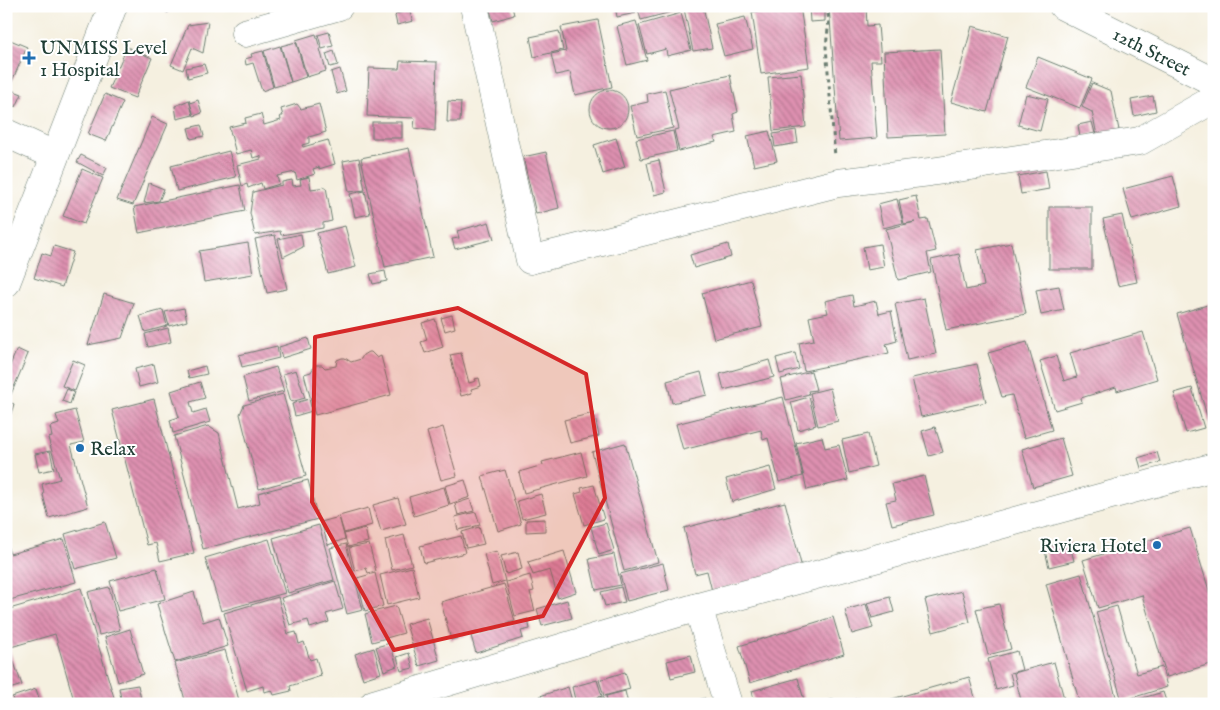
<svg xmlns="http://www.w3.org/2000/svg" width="1220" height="710" font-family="'IM FELL English',serif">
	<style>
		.building { fill: url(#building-back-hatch) }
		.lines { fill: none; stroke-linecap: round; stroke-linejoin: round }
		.minor-casing { stroke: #6a7c70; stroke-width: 29 }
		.path { stroke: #6a7c70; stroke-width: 3; stroke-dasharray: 4 4; stroke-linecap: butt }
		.minor { stroke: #fff; stroke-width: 28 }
		.marked { fill: #d62828; fill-opacity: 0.2; stroke: #d62828; stroke-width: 4; stroke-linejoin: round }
		.poi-dot { fill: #1f6fb2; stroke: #fff; stroke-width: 2 }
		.labels { text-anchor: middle; stroke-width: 4; stroke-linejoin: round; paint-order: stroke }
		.poi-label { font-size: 19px; fill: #1f3d34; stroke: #fff; text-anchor: start }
		.street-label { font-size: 19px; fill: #1f3d34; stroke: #fff }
	</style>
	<defs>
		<pattern id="building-back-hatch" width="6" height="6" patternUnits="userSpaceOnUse" patternTransform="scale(1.25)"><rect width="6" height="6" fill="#de90b0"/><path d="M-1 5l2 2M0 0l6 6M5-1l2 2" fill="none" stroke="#b37790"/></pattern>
	</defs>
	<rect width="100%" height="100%" fill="#fff"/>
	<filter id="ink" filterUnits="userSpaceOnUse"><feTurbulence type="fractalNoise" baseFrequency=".02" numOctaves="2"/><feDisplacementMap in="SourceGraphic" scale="10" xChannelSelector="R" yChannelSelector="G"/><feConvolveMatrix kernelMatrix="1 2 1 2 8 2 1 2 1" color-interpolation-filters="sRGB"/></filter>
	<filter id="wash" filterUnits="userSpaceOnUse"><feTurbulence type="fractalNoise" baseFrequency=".0096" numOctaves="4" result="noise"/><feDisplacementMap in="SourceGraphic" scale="20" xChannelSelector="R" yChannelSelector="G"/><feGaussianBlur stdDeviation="1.12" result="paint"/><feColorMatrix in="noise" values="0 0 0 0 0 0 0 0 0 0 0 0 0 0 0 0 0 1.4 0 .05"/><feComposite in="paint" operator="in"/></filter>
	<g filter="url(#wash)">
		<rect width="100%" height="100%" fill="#f5f0e0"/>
		<g id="blocks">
			<g class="building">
				<polygon points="156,6 171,6 168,13"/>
				<polygon points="489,6 512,6 514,15 493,21"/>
				<polygon points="615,6 634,6 636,13 617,17"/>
				<polygon points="637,6 678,6 679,10 641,20"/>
				<polygon points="697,6 703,6 712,48 693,51 684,9"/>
				<polygon points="775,6 800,6 809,67 761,74 752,12 775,9"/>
				<polygon points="809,6 825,6 825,21 810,22"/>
				<polygon points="829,6 866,6 867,26 878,25 881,61 871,61 877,138 839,141"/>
				<polygon points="409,10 413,21 397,25 395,16 396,15 396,14"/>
				<polygon points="681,13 691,50 667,56 666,49 647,54 639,25"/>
				<polygon points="745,17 753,49 724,56 715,24"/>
				<polygon points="598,20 612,87 575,95 570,72 556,75 551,54 566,51 561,27"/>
				<polygon points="636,21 647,60 627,65 617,26"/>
				<polygon points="208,22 203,53 192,48 183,70 171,65 188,25"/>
				<polygon points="972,26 1008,36 987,112 951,102"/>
				<polygon points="559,31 563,50 534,57 530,37"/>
				<polygon points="329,32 333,46 322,49 318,35"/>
				<polygon points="316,34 326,71 307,77 296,40"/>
				<polygon points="8,39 27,47 9,88 6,87 6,44"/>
				<polygon points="296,42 306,77 291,82 281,46"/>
				<polygon points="280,46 291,82 274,87 264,51"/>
				<polygon points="127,47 152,58 135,98 109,88"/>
				<polygon points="940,49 945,134 888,137 884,52"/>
				<polygon points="263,51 273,87 262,91 253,63 246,65 245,59 252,57 251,54"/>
				<polygon points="334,51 338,65 330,67 326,54"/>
				<polygon points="1038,57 1092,79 1080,108 1026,87"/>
				<polygon points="400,61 437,62 435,131 414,128 415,118 367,116 369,68 399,69"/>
				<polygon points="204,64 207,73 188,78 186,68"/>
				<polygon points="340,69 346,91 337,94 331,72"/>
				<polygon points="801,74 806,127 773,131 768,77"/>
				<polygon points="730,75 738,112 733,114 736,132 714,137 716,142 679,151 674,130 679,129 669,89"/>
				<polygon points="1092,83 1111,91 1119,130 1097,135 1092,112 1082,107"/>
				<polygon points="6,88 22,94 16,107 6,103"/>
				<polygon points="665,90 673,128 637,136 630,106 648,102 647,94"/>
				<circle cx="609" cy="109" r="19"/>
				<polygon points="105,94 123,102 106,141 88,134"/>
				<polygon points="1026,94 1048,99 1040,131 1018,125"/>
				<polygon points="1153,96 1156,111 1134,116 1131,100"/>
				<polygon points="189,100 193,115 177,119 175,106"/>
				<polygon points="198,100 202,113 194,116 190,103"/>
				<polygon points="448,101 461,102 460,122 447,122"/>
				<polygon points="297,104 301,109 319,104 326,132 309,137 309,143 302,145 303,147 328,140 335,164 319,169 319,167 313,169 315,174 297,180 295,172 277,176 279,184 263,189 261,183 248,188 247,184 242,186 237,165 261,159 261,156 253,158 251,150 236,154 229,127 246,123 245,118 261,114 264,125 281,120 280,116 283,116 281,109"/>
				<polygon points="152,117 168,124 133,205 117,200"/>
				<rect x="372" y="122" width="30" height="16"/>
				<polygon points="1092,122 1095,133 1080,137 1078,125"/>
				<polygon points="201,125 204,136 191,139 188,128"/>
				<polygon points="796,130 798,143 775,147 773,134"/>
				<polygon points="673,131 677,151 641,159 636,139"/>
				<polygon points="769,131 777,161 754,166 747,136"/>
				<polygon points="616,138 625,167 603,174 594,145"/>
				<polygon points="409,148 433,257 385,267 361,158"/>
				<polygon points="229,151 236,177 177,191 171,166"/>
				<polygon points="546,152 559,208 536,214 523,157"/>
				<polygon points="81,155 107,168 103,176 77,162"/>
				<polygon points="359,158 365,190 349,192 343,161"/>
				<polygon points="659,160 666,192 654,195 647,163"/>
				<polygon points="82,169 103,178 84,224 63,216"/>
				<polygon points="1046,171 1049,189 1021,194 1018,176"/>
				<polygon points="1173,176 1181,206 1132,220 1123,189"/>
				<polygon points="309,177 311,189 326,187 332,221 323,223 323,228 281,235 280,231 255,235 250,213 253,192 282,185 282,182 292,180 293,186 301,185 300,179"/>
				<polygon points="149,183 164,189 159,201 144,203"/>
				<polygon points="240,185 245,211 139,233 134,207"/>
				<polygon points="365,191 370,214 355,217 350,194"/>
				<polygon points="916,196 921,220 928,219 936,251 927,253 931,272 898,280 886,229 915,222 904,224 899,200"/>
				<polygon points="897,199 903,223 883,228 878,204"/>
				<rect x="1049" y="207" width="43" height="62"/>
				<polygon points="1122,215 1137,282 1118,286 1103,219"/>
				<polygon points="489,222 494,239 455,249 452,239 459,238 457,231"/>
				<polygon points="345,226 356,267 328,274 317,233"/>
				<polygon points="301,234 303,247 283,257 278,239"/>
				<polygon points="275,235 287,289 267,293 255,239"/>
				<polygon points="248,243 253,274 204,282 199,251"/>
				<polygon points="1011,243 1026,314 946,330 931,260 959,254 966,290 984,286 977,250"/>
				<polygon points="728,244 731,257 694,268 690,255"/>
				<polygon points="880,244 884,267 867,270 863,247"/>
				<polygon points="54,246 73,252 62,287 34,278 42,253 51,256"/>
				<polygon points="385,271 387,281 373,284 370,274"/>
				<polygon points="751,280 762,327 714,339 702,293"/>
				<polygon points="1059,286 1064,310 1041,315 1036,290"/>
				<polygon points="104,294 134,303 122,338 88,345"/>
				<polygon points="852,295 854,306 876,301 879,314 891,311 897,341 886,344 889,353 804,371 799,343 814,340 809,317 828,313 825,301"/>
				<polygon points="924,298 936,354 907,360 895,304"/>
				<polygon points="1214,303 1214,436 1213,436 1177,314"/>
				<polygon points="184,308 187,321 169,326 165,312"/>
				<polygon points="163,310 167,326 145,332 140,316"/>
				<polygon points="452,315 455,328 445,331 441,318"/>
				<polygon points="435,319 443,347 425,353 421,342 427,340 422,323"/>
				<polygon points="168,328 171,342 148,347 145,334"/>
				<polygon points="1143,332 1157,379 1117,391 1116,387 1081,398 1082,402 1055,410 1040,361 1056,356 1064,381 1077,377 1070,353"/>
				<polygon points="308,338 311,349 282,358 279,347"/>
				<polygon points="1027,342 1052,430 1024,438 1012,395 1002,397 988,353"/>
				<polygon points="277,346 279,358 242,367 239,355"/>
				<polygon points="17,349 28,354 9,399 6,398 6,375"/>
				<polygon points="368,352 371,352 377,358 381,356 391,395 315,415 304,374 311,372 315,365 322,365 325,368 336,366 337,360 342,358 345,358 351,362 361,359 363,355"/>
				<polygon points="461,353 469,383 476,381 475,379 479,378 481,386 471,389 472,393 461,396 450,355"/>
				<polygon points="795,353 799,369 780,374 776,358"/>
				<polygon points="73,360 85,365 75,391 62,386"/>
				<polygon points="769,360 774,377 724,390 720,374"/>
				<polygon points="154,364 158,382 139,387 135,369"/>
				<polygon points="977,364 986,402 921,417 912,378"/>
				<polygon points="205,366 207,374 189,378 187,371"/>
				<polygon points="276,367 284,391 249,401 243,377"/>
				<polygon points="296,370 305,398 291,402 283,374"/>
				<polygon points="811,371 816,390 808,391 809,394 786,400 781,379"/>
				<polygon points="701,372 707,395 672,403 667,381"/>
				<polygon points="200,382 205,398 190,402 193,413 206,409 210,422 173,433 170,420 179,417 171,391"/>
				<polygon points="830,388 838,421 818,426 810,393"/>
				<polygon points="1192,388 1204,428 1186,433 1174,393"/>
				<polygon points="67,389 74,392 70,404 62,401"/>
				<polygon points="283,394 306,476 259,489 240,414 244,405"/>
				<polygon points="783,397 803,476 779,482 768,438 763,440 761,430 683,450 676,424"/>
				<polygon points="809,397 816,425 798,430 791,402"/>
				<polygon points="154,399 194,553 160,561 156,543 147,545 112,410"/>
				<polygon points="309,399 312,411 295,416 292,404"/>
				<polygon points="6,401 14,404 8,423 6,423"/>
				<polygon points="75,410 84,442 71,445 88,507 49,518 43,495 44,494 42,484 60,479 48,438 52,437 50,427 59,424 56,415"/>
				<polygon points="594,413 599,436 570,443 564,420"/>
				<polygon points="208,426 219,433 238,509 260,503 258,493 308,480 318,519 203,549 174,436"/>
				<polygon points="443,427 457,476 441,480 427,432"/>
				<polygon points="935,427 943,452 929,456 922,431"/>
				<polygon points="868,434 876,466 849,473 842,440"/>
				<polygon points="822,437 825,448 839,445 848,480 807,490 796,443"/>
				<polygon points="1061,438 1072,476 1033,487 1022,449"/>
				<polygon points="625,443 658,562 624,571 592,452"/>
				<polygon points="50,451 54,469 39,472 35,454"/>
				<polygon points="581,452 587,476 524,493 519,472 543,465 542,462"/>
				<polygon points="1157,452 1160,462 1141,468 1138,458"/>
				<polygon points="770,467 776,489 732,502 726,479"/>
				<polygon points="505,470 521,524 498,531 482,476"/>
				<polygon points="924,476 934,515 892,525 886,502 896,500 892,484"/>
				<polygon points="465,480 470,497 450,504 445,486"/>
				<polygon points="594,485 604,519 584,525 575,494 582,492 581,488"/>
				<polygon points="444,487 449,505 414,516 409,497"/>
				<polygon points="541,494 546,513 522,519 517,501"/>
				<polygon points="398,498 406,524 381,531 373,505"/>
				<polygon points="470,499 474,511 458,515 455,504"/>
				<polygon points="785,502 802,568 712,591 707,571 695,574 684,528"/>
				<polygon points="368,508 372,525 344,533 339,516"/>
				<polygon points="476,512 480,525 458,530 455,517"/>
				<polygon points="339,517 345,539 328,545 321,522"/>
				<polygon points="545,519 545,531 526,532 526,520"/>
				<polygon points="105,522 116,558 75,569 65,534"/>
				<polygon points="606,523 614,550 599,555 591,527"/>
				<polygon points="319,525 334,580 288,593 273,538"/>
				<polygon points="479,527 484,544 466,548 462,532"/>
				<polygon points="365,528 368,542 348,547 344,534"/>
				<polygon points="1190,528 1214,607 1214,663 1167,677 1142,595 1098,608 1083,560"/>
				<polygon points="404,535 412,565 392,570 385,540"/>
				<polygon points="461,536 465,553 424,563 420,546"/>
				<polygon points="64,539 76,582 6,601 6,542 10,554"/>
				<polygon points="269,539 285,593 221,611 205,558"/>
				<polygon points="1069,541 1074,561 1049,567 1044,547"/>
				<polygon points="346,544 363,610 347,614 330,548"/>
				<polygon points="369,544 376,571 368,573 366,568 355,571 349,548"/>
				<polygon points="497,551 505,581 492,585 484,554"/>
				<polygon points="564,551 576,592 558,598 550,570 533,575 528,562"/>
				<polygon points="518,552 522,569 506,574 501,556"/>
				<polygon points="614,554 621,585 596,590 589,559"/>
				<polygon points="663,563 669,590 627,601 620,574"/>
				<polygon points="412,567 419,597 387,605 380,575"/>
				<polygon points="157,568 165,599 118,611 110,581"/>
				<polygon points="375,573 383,606 365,611 357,578"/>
				<polygon points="1081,574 1117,700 1103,704 1080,704 1046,584"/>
				<polygon points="530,575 534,591 530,592 535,611 515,616 506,582"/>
				<polygon points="335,581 343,609 326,614 329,622 310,628 308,620 290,625 281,598"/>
				<polygon points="504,584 515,621 451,640 441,602"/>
				<polygon points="109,587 120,630 99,635 88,592"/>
				<polygon points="621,587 625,602 605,606 601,592"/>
				<polygon points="81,588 116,704 75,704 55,634 11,647 6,633 6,610"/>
				<polygon points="962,591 970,622 933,632 925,600"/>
				<polygon points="194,592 203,622 219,617 228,646 175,662 157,604"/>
				<polygon points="278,597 288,634 296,632 299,644 304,642 310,660 316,658 321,676 290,686 291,691 274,695 272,690 264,692 263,686 247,691 224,613"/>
				<polygon points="890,597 894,612 872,618 867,603"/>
				<polygon points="567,600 572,618 542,626 537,609"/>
				<polygon points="866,604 873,628 852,634 845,610"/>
				<polygon points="999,604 1011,649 988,655 976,609"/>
				<polygon points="396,606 404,633 372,642 365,614"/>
				<polygon points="1117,606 1137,674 1162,667 1167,687 1122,701 1096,612"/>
				<polygon points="833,617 844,654 750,683 739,646"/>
				<polygon points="427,618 439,660 419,666 406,624"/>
				<polygon points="528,619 530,629 521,631 523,638 476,653 471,636"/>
				<polygon points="130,629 143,674 118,682 105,637"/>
				<polygon points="6,640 22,685 6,690"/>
				<polygon points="390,643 397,666 384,671 376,647"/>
				<polygon points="374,648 381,673 363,679 355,654"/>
				<polygon points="225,650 240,704 186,704 175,663"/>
				<polygon points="1017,651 1022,670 1010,673 1013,685 996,690 988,659"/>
				<polygon points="409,653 413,668 401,671 397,657"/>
				<polygon points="691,655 695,672 671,678 667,661"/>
				<polygon points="1054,662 1065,702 1057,704 1022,704 1014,673"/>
				<polygon points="625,672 630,689 604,696 599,680"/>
				<polygon points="969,677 977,704 878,704 878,703"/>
				<polygon points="798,678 805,704 755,704 752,691"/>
				<polygon points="597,680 602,696 576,704 572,687"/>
				<polygon points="138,685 142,704 122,704 119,688"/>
				<polygon points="568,687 573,704 542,704 540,696"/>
				<polygon points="36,689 41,704 14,704 12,697"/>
				<polygon points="625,691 628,704 608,704 606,696"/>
				<polygon points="1163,692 1167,704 1129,704 1129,702"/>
				<polygon points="603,697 605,704 583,704 583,703"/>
				<polygon points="705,698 706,704 686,704 686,703"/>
				<polygon points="859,698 861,704 841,704 841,703"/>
				<polygon points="834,699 836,704 818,704 818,703"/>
			</g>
		</g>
	</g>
	<g filter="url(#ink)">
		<use href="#blocks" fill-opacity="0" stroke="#6a7c70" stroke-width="1"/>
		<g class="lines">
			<g class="minor-casing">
				<g id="minor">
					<polyline points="474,6 530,260 838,183 930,172 1140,141 1214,99"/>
					<polyline points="1063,6 1214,82"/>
					<polyline points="245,33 339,6"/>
					<polyline points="6,133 54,155"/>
					<polyline points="6,283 113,6"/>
					<polyline points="698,607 728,704"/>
					<polyline points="374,704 698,607 1214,467"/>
				</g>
			</g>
			<polyline class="path" points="826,6 829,19 826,47 835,157"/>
			<use href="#minor" class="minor"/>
		</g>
	</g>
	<path class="marked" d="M458 308 586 374 605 498 543 616 394 650 312 502 315 337Z"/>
	<g class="poi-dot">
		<path d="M26.5 50.5h5v5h5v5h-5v5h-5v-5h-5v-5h5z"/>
		<circle cx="80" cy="448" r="5"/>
		<circle cx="1157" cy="545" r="5"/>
	</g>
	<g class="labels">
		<g class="poi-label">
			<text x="40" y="54">UNMISS Level<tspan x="40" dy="22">1 Hospital</tspan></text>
			<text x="90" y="455">Relax</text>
			<text x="1147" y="552" text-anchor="end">Riviera Hotel</text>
		</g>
		<g class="street-label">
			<text transform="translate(1152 51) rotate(27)" y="7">12th Street</text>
		</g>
	</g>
	<rect width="1220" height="710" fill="none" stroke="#fff" stroke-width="25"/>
</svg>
